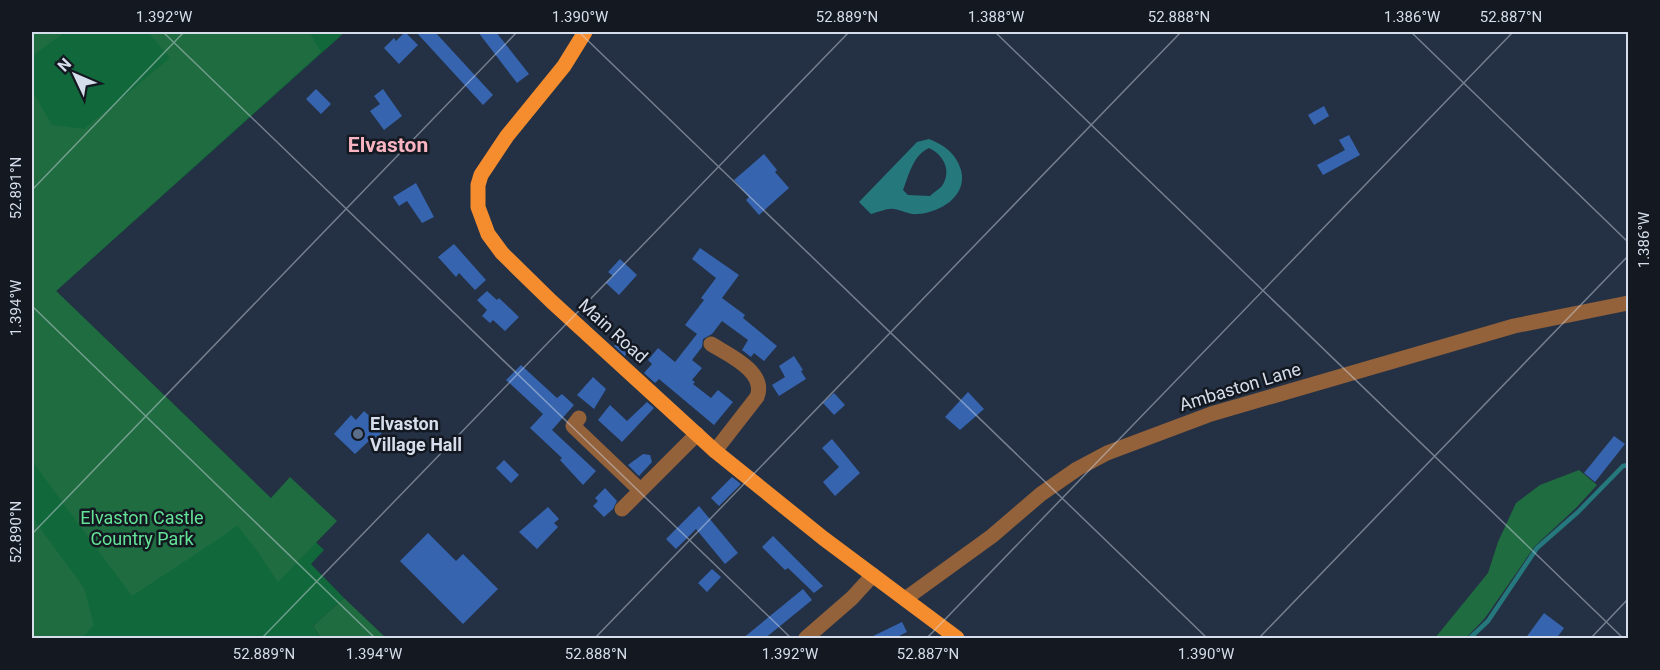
<svg xmlns="http://www.w3.org/2000/svg" width="1660" height="670" font-family="Roboto,sans-serif">
	<style>
		.green { fill: #11693b }
		.forest { fill: #1f6c40 }
		.water { fill: #25787c; fill-rule: evenodd }
		.lines { fill: none; stroke-linecap: round; stroke-linejoin: round }
		.stream { stroke: #25787c; stroke-width: 4.5 }
		.building { fill: #3664af }
		.minor { stroke: #93613a; stroke-width: 15 }
		.major { stroke: #f58d2e; stroke-width: 15 }
		.ticks { fill: none; stroke: #d6deeb; stroke-width: 1.5; stroke-opacity: 0.45 }
		.service-dot { fill: #5c6f8a; stroke: #131821; stroke-width: 2 }
		.labels { text-anchor: middle; stroke-width: 5; stroke-linejoin: round; paint-order: stroke }
		.street-label { font-size: 18px; fill: #d6deeb; stroke: #131821 }
		.poi-label { font-size: 18px; font-weight: bold; fill: #d6deeb; stroke: #131821; text-anchor: start }
		.park-label { font-size: 18px; fill: #63e395; stroke: #131821 }
		.quarter-label { font-size: 21px; font-weight: bold; fill: #f8b5c1; stroke: #131821 }
		.neatline { fill: none; stroke: #d6deeb; stroke-width: 2 }
		.ticks-label { font-size: 15px; text-anchor: middle; fill: #d6deeb }
	</style>
	<rect width="100%" height="100%" fill="#243144"/>
	<polygon class="green" points="32,32 345,32 56,291 324,550 311,564 344,598 313,626 321,638 32,638"/>
	<g class="forest">
		<polygon points="32,32 65,32 32,56"/>
		<polygon points="148,32 309,32 321,52 56,291 271,498 290,477 337,521 278,582 258,552 237,525 229,532 132,596 32,461 32,90 52,125 84,129 170,58"/>
		<polygon points="1579,470 1597,485 1576,508 1535,546 1485,618 1466,638 1435,638 1488,573 1498,542 1516,503 1540,485"/>
		<polygon points="32,517 84,588 94,625 82,638 32,638"/>
		<polygon points="344,598 386,638 321,638 313,626"/>
	</g>
	<path class="water" d="M929 139C945 145 956 154 961 170 968 196 940 213 917 214 910 215 902 210 894 209 887 208 879 212 871 214L859 202 917 142ZM929 148C944 155 952 171 942 186 939 189 933 193 930 196L908 195 903 190C909 175 913 155 929 148Z"/>
	<g class="lines">
		<polyline class="stream" points="1470,638 1488,621 1537,548 1578,512 1623,466 1628,465"/>
	</g>
	<g class="building">
		<polygon points="405,32 418,45 399,64 384,48 394,38 396,41"/>
		<polygon points="416,32 435,32 493,95 483,105"/>
		<polygon points="478,32 496,32 529,74 517,83"/>
		<polygon points="316,89 331,104 321,114 306,99"/>
		<polygon points="383,89 402,116 384,130 370,111 380,104 374,96"/>
		<polygon points="1324,106 1329,116 1314,125 1308,115"/>
		<polygon points="1349,135 1360,155 1323,175 1317,165 1345,150 1339,140"/>
		<polygon points="764,154 777,170 775,172 789,188 759,215 746,200 749,197 734,180"/>
		<polygon points="416,183 434,217 422,223 407,201 399,206 393,197"/>
		<polygon points="454,244 486,280 475,290 459,273 456,277 438,257"/>
		<polygon points="700,248 739,275 722,298 745,315 743,318 777,346 764,361 754,353 751,357 742,350 748,340 722,321 712,334 703,339 702,347 692,360 702,368 692,380 695,382 693,384 711,398 718,390 733,402 714,425 659,379 655,383 644,373 652,364 648,360 658,348 675,362 697,334 685,325 704,300 701,298 716,278 692,259"/>
		<polygon points="620,259 637,275 619,295 606,283 613,276 608,272"/>
		<polygon points="487,291 497,300 499,298 519,317 505,331 493,320 490,323 482,316 487,310 477,300"/>
		<polygon points="623,333 633,342 625,356 614,346 617,343 615,341"/>
		<polygon points="794,356 803,370 801,371 806,379 779,396 772,385 785,377 779,366"/>
		<polygon points="521,365 557,398 562,394 574,405 552,430 596,471 583,485 560,460 562,458 530,428 543,414 506,380"/>
		<polygon points="593,377 606,389 594,409 577,395"/>
		<polygon points="968,392 984,409 960,430 945,417"/>
		<polygon points="834,393 845,405 834,415 823,403"/>
		<polygon points="647,402 654,408 622,442 598,420 610,405 627,421"/>
		<polygon points="364,411 384,430 375,441 372,438 355,454 334,434 351,415 356,420"/>
		<polygon points="1614,436 1625,444 1595,482 1584,473"/>
		<polygon points="832,439 860,473 835,496 823,482 839,467 822,448"/>
		<polygon points="643,454 650,455 652,462 639,476 628,465"/>
		<polygon points="504,460 519,475 511,483 496,468"/>
		<polygon points="732,477 741,484 719,506 711,498"/>
		<polygon points="605,488 617,501 613,509 604,517 593,506 598,501 595,498"/>
		<polygon points="699,506 738,553 725,564 696,529 676,549 666,539"/>
		<polygon points="548,507 559,519 554,523 558,527 537,549 519,532"/>
		<polygon points="428,533 456,561 463,554 498,589 463,624 400,561"/>
		<polygon points="773,536 823,586 814,593 788,568 785,570 762,547"/>
		<polygon points="712,569 721,577 707,592 698,583"/>
		<polygon points="803,589 812,600 785,622 764,639 742,639"/>
		<polygon points="1544,613 1564,628 1556,639 1525,639"/>
		<polygon points="902,622 907,632 893,639 867,639"/>
	</g>
	<g class="lines">
		<g class="minor">
			<path d="M711 344C729 355 767 372 757 397L715 451"/>
			<polyline points="579,418 573,426 640,490"/>
			<polyline points="622,509 697,434"/>
			<polyline points="905,599 992,536 1041,494 1077,469 1107,453 1211,414 1514,326 1628,303"/>
			<polyline points="806,638 852,598 873,575"/>
		</g>
		<polyline class="major" points="585,32 564,66 507,136 481,175 478,185 478,207 488,234 502,253 551,301 715,451 823,538 957,638"/>
	</g>
	<path class="ticks" d="M163 32 791 638M579 32 1207 638M995 32 1623 638M1411 32 1628 242M32 190 184 32M32 306 375 638M32 534 517 32M262 638 849 32M595 638 1181 32M927 638 1513 32M1259 638 1628 256M1591 638 1628 599"/>
	<circle class="service-dot" cx="358" cy="434" r="6"/>
	<g class="labels">
		<g class="street-label">
			<text transform="translate(613 331) rotate(42)" y="6">Main Road</text>
			<text transform="translate(1240 387) rotate(-17)" y="6">Ambaston Lane</text>
		</g>
		<g class="poi-label">
			<text x="370" y="430">Elvaston<tspan x="370" dy="21">Village Hall</tspan></text>
		</g>
		<g class="park-label">
			<text x="142" y="524">Elvaston Castle<tspan x="142" dy="21">Country Park</tspan></text>
		</g>
		<g class="quarter-label">
			<text x="388" y="152">Elvaston</text>
		</g>
	</g>
	<rect width="1660" height="670" fill="none" stroke="#131821" stroke-width="66"/>
	<g transform="translate(75 75) rotate(314)" stroke="#131821" stroke-width="4.5" paint-order="stroke">
	<path d="M0-4.5L10 22L0 15L-10 22Z" fill="#d6deeb"/>
	<text y="-9" font-size="16" font-weight="bold" text-anchor="middle" fill="#d6deeb">N</text>
	</g>
	<rect x="33" y="33" width="1594" height="604" class="neatline"/>
	<g class="ticks-label">
		<text x="164" y="22">1.392°W</text>
		<text x="580" y="22">1.390°W</text>
		<text x="847" y="22">52.889°N</text>
		<text x="996" y="22">1.388°W</text>
		<text x="1179" y="22">52.888°N</text>
		<text x="1412" y="22">1.386°W</text>
		<text x="1511" y="22">52.887°N</text>
		<text transform="translate(16 188) rotate(-90)" y="5">52.891°N</text>
		<text transform="translate(1644 240) rotate(-90)" y="5">1.386°W</text>
		<text transform="translate(16 308) rotate(-90)" y="5">1.394°W</text>
		<text transform="translate(16 532) rotate(-90)" y="5">52.890°N</text>
		<text x="264" y="659">52.889°N</text>
		<text x="374" y="659">1.394°W</text>
		<text x="596" y="659">52.888°N</text>
		<text x="790" y="659">1.392°W</text>
		<text x="928" y="659">52.887°N</text>
		<text x="1206" y="659">1.390°W</text>
	</g>
</svg>
